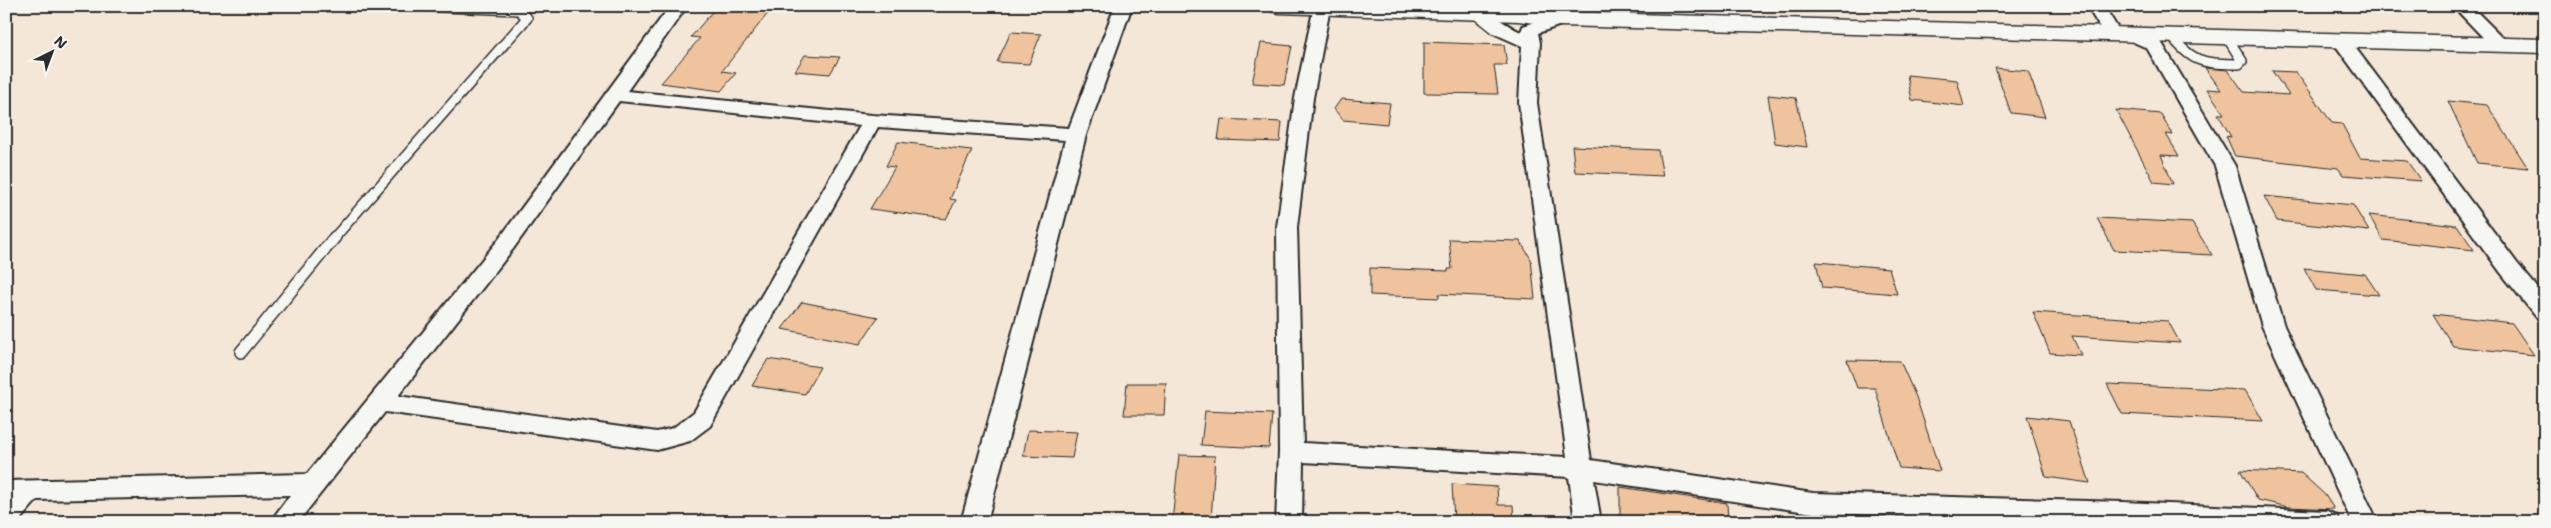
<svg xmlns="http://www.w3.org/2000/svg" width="2551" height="528" font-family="'Shantell Sans',sans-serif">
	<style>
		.building { fill: #eec39d; stroke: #2b2b2b }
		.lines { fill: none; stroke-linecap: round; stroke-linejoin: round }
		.lane-far1-casing { stroke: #2b2b2b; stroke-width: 12 }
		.lane-casing { stroke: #2b2b2b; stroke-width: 14 }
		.street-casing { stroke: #2b2b2b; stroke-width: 4 }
		.secondary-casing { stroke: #2b2b2b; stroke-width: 3 }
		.lane-far1 { stroke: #f6f6f2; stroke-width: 9 }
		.lane { stroke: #f6f6f2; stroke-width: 11 }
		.street { fill: #f6f6f2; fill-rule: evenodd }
		.secondary { fill: #f6f6f2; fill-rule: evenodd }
	</style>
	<rect width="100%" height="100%" fill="#f4e7d8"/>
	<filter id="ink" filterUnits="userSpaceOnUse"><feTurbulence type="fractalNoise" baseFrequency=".02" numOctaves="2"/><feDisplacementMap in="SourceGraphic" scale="10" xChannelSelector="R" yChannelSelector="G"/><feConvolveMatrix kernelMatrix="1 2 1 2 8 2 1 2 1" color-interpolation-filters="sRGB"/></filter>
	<g filter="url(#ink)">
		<g class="building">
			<polygon points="717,6 769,12 722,71 736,73 721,91 661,83 700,38 691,37"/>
			<polygon points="1011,32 1041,34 1029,64 997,62"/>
			<polygon points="1424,42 1504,45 1507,65 1494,65 1498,94 1424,93"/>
			<polygon points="1261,43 1292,46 1284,85 1252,83"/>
			<polygon points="805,55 840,57 830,74 795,71"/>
			<polygon points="1995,68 2028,71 2045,117 2011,113"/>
			<polygon points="2205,68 2228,70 2244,92 2289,95 2272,71 2296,72 2332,123 2342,124 2360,158 2407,161 2421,181 2343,175 2338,168 2235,156 2226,136 2231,137 2218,114 2224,114 2207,89 2221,90"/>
			<polygon points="1907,75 1957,80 1964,106 1912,100"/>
			<polygon points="1768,95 1796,98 1807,147 1775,143"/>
			<polygon points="1341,99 1390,103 1387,124 1343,120 1334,109"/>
			<polygon points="2448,101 2487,105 2528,168 2477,163"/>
			<polygon points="2116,110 2161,114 2173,135 2166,134 2179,156 2161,155 2173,184 2154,182"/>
			<polygon points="1221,119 1282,122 1280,142 1218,140"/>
			<polygon points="898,142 972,150 950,199 956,200 946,219 870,209 895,167 886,166"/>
			<polygon points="1572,146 1658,150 1663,176 1575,172"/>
			<polygon points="2264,196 2353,205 2369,231 2277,221"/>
			<polygon points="2369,215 2457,225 2474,250 2383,240"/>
			<polygon points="2097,218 2192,223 2212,255 2114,250"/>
			<polygon points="1449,239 1520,241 1531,259 1535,299 1439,294 1439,298 1370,295 1370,268 1448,271 1448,269 1452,269"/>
			<polygon points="1816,262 1889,268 1897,294 1822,288"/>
			<polygon points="2304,268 2365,274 2379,295 2316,290"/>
			<polygon points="802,302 878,317 860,344 782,329"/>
			<polygon points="2033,312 2168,321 2180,343 2072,336 2081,355 2050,353"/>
			<polygon points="2433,314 2512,323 2534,355 2453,346"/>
			<polygon points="768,359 820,367 805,394 752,386"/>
			<polygon points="1847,360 1900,361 1916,397 1940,471 1899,468 1875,388 1857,388"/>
			<polygon points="1127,383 1166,383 1164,415 1124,415"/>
			<polygon points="2107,384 2245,390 2263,421 2122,414"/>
			<polygon points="1205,411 1272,414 1269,448 1201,445"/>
			<polygon points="2027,416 2069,421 2090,483 2046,477"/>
			<polygon points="1028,430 1077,432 1072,458 1023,456"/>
			<polygon points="1179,455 1215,456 1211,522 1172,522"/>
			<polygon points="2240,470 2301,473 2325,495 2334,509 2288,507 2258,500"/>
			<polygon points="1452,484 1497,487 1498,505 1513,505 1514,522 1454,522"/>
			<polygon points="1620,487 1727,503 1728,522 1656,522 1620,516"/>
		</g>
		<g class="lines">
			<g class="lane-far1-casing">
				<g id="lane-far1">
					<path d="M2170 34C2193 64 2203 63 2239 64L2242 61 2227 37"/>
					<polyline points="334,238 527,18 519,10 420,6"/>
				</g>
			</g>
			<g class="lane-casing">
				<polyline id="lane" points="241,352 335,237"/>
			</g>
			<g class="street-casing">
				<g id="street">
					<path d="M670 6H687L627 91 872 115 1069 128 1115 6H1132L1086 135 987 522H961L1065 140 878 127 710 426 690 441 657 450 385 412 298 522H270L290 495 37 500 18 522H6V481L307 474 499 239ZM619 101 860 126 694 412 673 428 657 432 398 396 513 249Z"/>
					<path d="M1314 6 1330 8 1313 98 1297 227 1303 443 1567 457 1519 103 1522 46 1493 33 1468 13 1471 9C1485 6 1506 26 1521 32L1523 26 1561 14 1567 15 1570 19 1567 23 1538 33 1540 43 1537 103 1591 460 1813 493 2123 502 2327 511 2336 515 2340 522H2102L1813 513 1594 480 1601 522H1575L1569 477 1303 462 1302 522H1276L1279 452 1277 227 1295 98Z"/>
					<polygon points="2087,6 2104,6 2120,32 2117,36 2105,36"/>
					<polygon points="2453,6 2471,6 2506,41 2509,45 2506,49 2494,49"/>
					<polygon points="2128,28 2160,40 2235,166 2284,326 2378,522 2352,522 2262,326 2215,166 2147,48 2122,37 2119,33 2122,29"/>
					<polygon points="2342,37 2348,38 2517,263 2545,297 2545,320 2537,318 2501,273 2336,46 2333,42 2336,38"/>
				</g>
			</g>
			<g class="secondary-casing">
				<polygon id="secondary" points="1268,6 1487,6 1561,12 2545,39 2545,53 1561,26 1518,21 1279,13 1271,11"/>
			</g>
			<use href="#lane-far1" class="lane-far1"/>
			<use href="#lane" class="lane"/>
			<use href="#street" class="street"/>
			<use href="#secondary" class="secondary"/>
		</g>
	</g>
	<rect width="2551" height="528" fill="none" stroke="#f6f6f2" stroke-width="25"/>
	<rect x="12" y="12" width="2526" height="503" fill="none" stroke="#2b2b2b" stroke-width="2" filter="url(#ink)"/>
	<g transform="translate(52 52) rotate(42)" stroke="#f6f6f2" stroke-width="4" paint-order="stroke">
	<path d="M0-4L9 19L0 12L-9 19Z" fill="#2b2b2b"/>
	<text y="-8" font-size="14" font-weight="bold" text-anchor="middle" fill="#2b2b2b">N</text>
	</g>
</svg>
